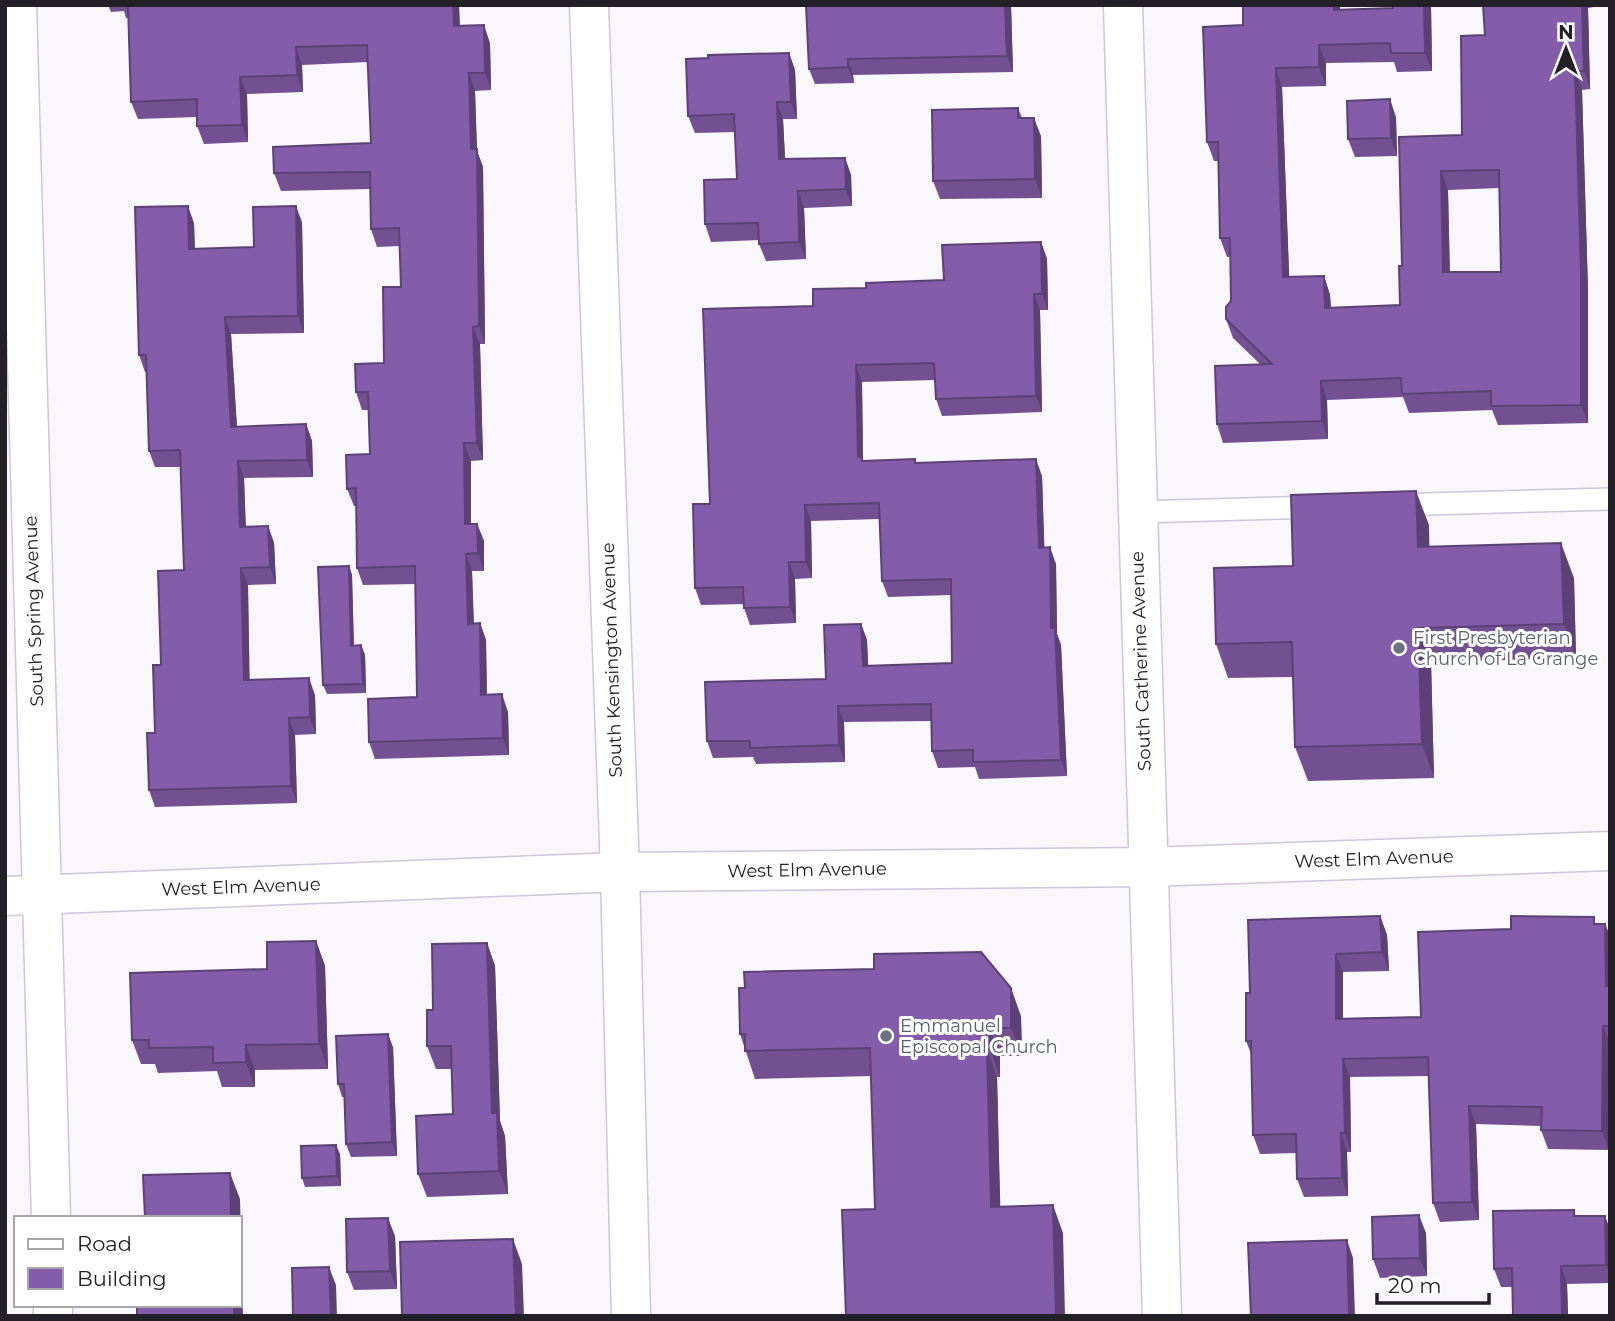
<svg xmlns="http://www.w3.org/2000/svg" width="1615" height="1321" font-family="Montserrat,sans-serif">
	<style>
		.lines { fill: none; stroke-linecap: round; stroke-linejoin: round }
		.lane-casing { stroke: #cfc5dc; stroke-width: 24 }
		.street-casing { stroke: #cfc5dc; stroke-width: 41 }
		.lane { stroke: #fff; stroke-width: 21 }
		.street { stroke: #fff; stroke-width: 38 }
		.wall { fill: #725092; fill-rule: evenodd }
		.shaded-wall { fill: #5c4177 }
		.building { fill: #845daa; stroke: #5c4177; stroke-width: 2; fill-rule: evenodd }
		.worship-dot { fill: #6b7280; stroke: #fff; stroke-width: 2.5 }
		.labels { text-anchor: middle; stroke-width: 6; stroke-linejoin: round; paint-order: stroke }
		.street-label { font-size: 18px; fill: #242028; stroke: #fff }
		.worship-label { font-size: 18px; fill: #5b616d; stroke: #fff; text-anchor: start }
	</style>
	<rect width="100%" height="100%" fill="#f9f7fc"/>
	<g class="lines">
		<g class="lane-casing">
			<g id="lane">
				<polyline points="1391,505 1610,499"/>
				<polyline points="1137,512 1317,507"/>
			</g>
		</g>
		<g class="street-casing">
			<g id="street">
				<polyline points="17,5 51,1218"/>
				<polyline points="589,5 620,872 631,1316"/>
				<polyline points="1123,5 1162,1316"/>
				<polyline points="5,896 620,872 1148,867 1610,851"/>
				<polyline points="53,1305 53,1316"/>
			</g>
		</g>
		<use href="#lane" class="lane"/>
		<use href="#street" class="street"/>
	</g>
	<g class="wall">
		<polygon points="108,5 459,5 460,26 490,43 491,90 475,91 477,151 483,167 485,344 480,344 483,460 471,461 471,524 477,524 484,541 484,571 472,571 474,623 480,623 486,640 487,695 508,712 509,755 375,759 369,742 417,697 415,584 363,585 357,568 356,506 354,506 347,489 370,454 369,410 362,410 356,392 384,363 401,287 400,246 377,247 371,229 370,189 281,191 274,173 371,143 368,62 302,65 303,92 247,94 248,142 204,144 197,126 197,117 138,119 131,102 128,18 126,18 124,11 111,12"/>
		<polygon points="1011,5 1013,72 853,75 854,83 815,84 809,69"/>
		<path d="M1243 5H1340V9L1393 8 1431 5 1432 71 1397 72 1394 62 1326 63V86L1282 87 1289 277 1324 276 1330 295 1331 308 1400 305 1402 266 1399 137 1462 135 1485 35 1483 5H1594V7L1588 8 1590 89 1582 90 1588 290V423L1498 425 1492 410 1409 413 1403 397 1327 400 1328 439 1223 443 1217 424 1260 364 1233 338 1226 319 1231 301 1230 257H1227L1220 238 1218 161H1214L1207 142 1243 25ZM1499 188 1501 272H1450L1448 190Z"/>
		<polygon points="789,53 795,70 797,119 783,119 785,159 845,158 851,175 852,206 804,208 806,259 766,261 759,244 759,240 711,242 705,224 737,179 735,132 695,133 688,116 708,58"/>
		<polygon points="1018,108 1022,118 1041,136 1042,198 940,199 933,181"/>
		<polygon points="1396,117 1397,156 1355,157 1348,139"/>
		<polygon points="302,222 304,333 231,334 237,427 306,424 312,441 313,477 244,478 246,527 268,526 274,543 276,584 248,585 249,680 315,695 316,734 295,735 297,803 155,807 149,790 161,665 184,570 181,467 155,467 149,451 147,372 145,372 139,355 194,223 195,249 254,247"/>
		<polygon points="1041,242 1047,259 1048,310 1040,310 1042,412 942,416 936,399 935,380 862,382 863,460 916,463 1042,476 1044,547 1056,564 1057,634 1061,645 1067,776 979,779 975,767 938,768 932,751 931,721 844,722 845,762 756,764 753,757 713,758 707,741 826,679 861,624 867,640 868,666 952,663 951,595 888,597 882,581 879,519 811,521 812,578 795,579 796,623 750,625 744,608 744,604 701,605 695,588 710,504 813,306 866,288 944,280"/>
		<polygon points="1429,525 1429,547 1574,578 1576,658 1431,662 1434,778 1308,781 1295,747 1293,677 1228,678 1216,644 1293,566"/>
		<polygon points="349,566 352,575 354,646 361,645 365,655 366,693 327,694 323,685"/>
		<polygon points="1380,916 1387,935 1389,971 1343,972 1343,1018 1421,1017 1511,929 1605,924 1610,936 1609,1150 1548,1149 1541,1130 1541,1126 1476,1124 1479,1220 1440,1222 1433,1203 1429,1076 1350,1077 1351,1152 1347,1152 1348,1196 1304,1197 1297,1179 1296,1153 1260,1154 1253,1135 1252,1056 1246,1041 1250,993"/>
		<polygon points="316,941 325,966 328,1069 255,1070 255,1087 222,1087 217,1071 158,1073 155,1064 141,1064 132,1040 267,969"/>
		<polygon points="487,943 495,966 500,1121 505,1136 508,1194 427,1197 418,1174 453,1114 451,1069 436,1069 427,1046 433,1010"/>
		<polygon points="1021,1016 1022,1056 1000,1056 1000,1077 997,1077 1000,1206 1063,1233 875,1209 871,1076 755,1079 740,1034"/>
		<polygon points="393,1047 397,1156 351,1157 346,1144 345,1097 342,1097 338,1084"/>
		<polygon points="340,1154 341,1186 305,1187 302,1178"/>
		<polygon points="1577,1216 1605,1216 1610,1230 1610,1283 1567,1284 1568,1316 1513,1316 1513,1287 1501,1287 1494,1269"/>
		<polygon points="1426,1233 1427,1276 1380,1278 1373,1259"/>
		<polygon points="395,1236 397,1289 354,1290 347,1272"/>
	</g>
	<g class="shaded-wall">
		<polygon points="453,5 459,5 460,44 454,26"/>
		<polygon points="1005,5 1011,5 1013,72 1007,56"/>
		<polygon points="1334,5 1340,5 1341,28 1334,10"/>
		<polygon points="1424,5 1431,5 1432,71 1425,53"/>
		<polygon points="1582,5 1587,5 1588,8 1590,89 1584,71"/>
		<polygon points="484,25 490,43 491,90 485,73"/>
		<polygon points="1319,45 1326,63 1326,86 1319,67"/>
		<polygon points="296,47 302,65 303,92 297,75"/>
		<polygon points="789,53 795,70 797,119 791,102"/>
		<polygon points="848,59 853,75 854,83 848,67"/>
		<polygon points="1276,68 1282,87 1290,296 1283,277"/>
		<polygon points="1575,71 1582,90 1588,290 1588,423 1581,405"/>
		<polygon points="469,73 475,91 477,151 483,167 485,344 479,326"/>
		<polygon points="240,77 247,94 248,142 242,125"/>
		<polygon points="1390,99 1396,117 1397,156 1391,138"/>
		<polygon points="777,102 783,119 786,176 779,159"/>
		<polygon points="1034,118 1041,136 1042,198 1035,179"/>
		<polygon points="845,158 851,175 852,206 846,189"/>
		<polygon points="1441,171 1448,190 1450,291 1443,272"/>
		<polygon points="798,191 804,208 806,259 799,242"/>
		<polygon points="188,206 194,223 195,266 189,249"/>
		<polygon points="296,206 302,222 304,333 298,316"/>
		<polygon points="1041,242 1047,259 1048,310 1042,294"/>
		<polygon points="1324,276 1330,295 1332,327 1325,308"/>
		<polygon points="1034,294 1040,310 1042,412 1036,396"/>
		<polygon points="225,317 231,334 238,444 231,427"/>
		<polygon points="473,327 480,344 483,460 477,443"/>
		<polygon points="856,365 862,382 863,462 858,457"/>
		<polygon points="1321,381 1327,400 1328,439 1322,421"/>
		<polygon points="306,424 312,441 313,477 307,460"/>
		<polygon points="464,443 471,461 471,541 465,524"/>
		<polygon points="1036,459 1042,476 1045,564 1039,548"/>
		<polygon points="238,461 244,478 246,544 240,527"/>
		<polygon points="1416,491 1429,525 1430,581 1418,547"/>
		<polygon points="805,505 811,521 812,578 806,562"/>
		<polygon points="477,524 484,541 484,571 478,553"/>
		<polygon points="268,526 274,543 276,584 270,567"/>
		<polygon points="1561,543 1574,578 1576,658 1564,624"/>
		<polygon points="1050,547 1056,564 1057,634 1061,645 1067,776 1061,760 1051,628"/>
		<polygon points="466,554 472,571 474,641 468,624"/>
		<polygon points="789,562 795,579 796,623 790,607"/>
		<polygon points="349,566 352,575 354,655 351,646"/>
		<polygon points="241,568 248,585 250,697 244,680"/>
		<polygon points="480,623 486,640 487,712 481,695"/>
		<polygon points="861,624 867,640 869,682 863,666"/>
		<polygon points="1418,628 1431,662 1434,778 1422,744"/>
		<polygon points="361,645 365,655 366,693 363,684"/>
		<polygon points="309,678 315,695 316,734 310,717"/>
		<polygon points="502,694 508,712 509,755 503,738"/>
		<polygon points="838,706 844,722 845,762 839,745"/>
		<polygon points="289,718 295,735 297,803 291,786"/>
		<polygon points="1380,916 1387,935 1389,971 1382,952"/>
		<polygon points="1605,924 1610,936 1610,995 1606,986"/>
		<polygon points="316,941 325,966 328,1069 319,1044"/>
		<polygon points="487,943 495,966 500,1121 505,1136 508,1194 499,1171 492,1113"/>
		<polygon points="1336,954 1343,972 1343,1037 1336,1019"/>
		<polygon points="1011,988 1021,1016 1022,1056 1011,1028"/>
		<polygon points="1603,1026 1610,1044 1609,1150 1602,1131"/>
		<polygon points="990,1028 1000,1056 1000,1077 990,1049"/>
		<polygon points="388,1034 393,1047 397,1156 392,1142"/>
		<polygon points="246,1045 255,1070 255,1087 246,1062"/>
		<polygon points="987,1049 997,1077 1001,1235 991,1207"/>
		<polygon points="1343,1059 1350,1077 1351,1152 1345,1133"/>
		<polygon points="1469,1106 1476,1124 1479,1220 1472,1202"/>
		<polygon points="1341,1133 1347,1152 1348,1196 1342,1178"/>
		<polygon points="336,1145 340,1154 341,1186 337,1176"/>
		<polygon points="230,1173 240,1199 243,1316 234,1316 234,1305 240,1305 240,1218 231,1218"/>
		<polygon points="1053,1205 1063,1233 1065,1316 1056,1316"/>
		<polygon points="1419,1215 1426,1233 1427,1276 1420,1258"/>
		<polygon points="1605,1216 1610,1230 1610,1275 1606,1265"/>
		<polygon points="388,1218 395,1236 397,1289 390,1271"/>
		<polygon points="513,1239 522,1264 524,1316 516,1316"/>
		<polygon points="1347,1240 1353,1258 1355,1316 1349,1316"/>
		<polygon points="1561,1266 1567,1284 1568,1316 1562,1316"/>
		<polygon points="329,1267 336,1285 337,1316 331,1316"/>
	</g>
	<g class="building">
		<polygon points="128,5 453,5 454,26 484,25 485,73 469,73 471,149 477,149 479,326 473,327 477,443 464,443 465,524 477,524 478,553 466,554 468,624 480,623 481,695 502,694 503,738 369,742 368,699 417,697 415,566 357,568 356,488 347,489 346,455 370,454 368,392 356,392 355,364 384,363 383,287 401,287 399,228 371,229 370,172 274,173 273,147 371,143 367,45 296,47 297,75 240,77 242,125 197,126 197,99 131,102"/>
		<polygon points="806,5 1005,5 1007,56 848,59 848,67 809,69"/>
		<path d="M1243 5H1334V10L1393 8V5H1424L1425 53H1391L1390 43 1319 45V67L1276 68 1283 277 1324 276 1325 308 1400 305 1399 266H1402L1399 137 1462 135 1461 36 1485 35 1483 5H1582L1584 71H1575L1581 272V405L1491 406V391L1402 394 1401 378 1321 381 1322 421 1217 424 1215 366 1272 364 1226 319V307L1231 301 1230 238H1220L1218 142H1207L1203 27 1243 25ZM1499 170 1501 272H1443L1441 171Z"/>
		<polygon points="789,53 791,102 777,102 779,159 845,158 846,189 798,191 799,242 759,244 758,223 705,224 704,180 737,179 734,114 688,116 686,59 708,58 708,55"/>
		<polygon points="1390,99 1391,138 1348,139 1347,101"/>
		<polygon points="1018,108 1018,118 1034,118 1035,179 933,181 932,110"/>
		<polygon points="188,206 189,249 254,247 253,207 296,206 298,316 225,317 231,427 306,424 307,460 238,461 240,527 268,526 270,567 241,568 244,680 309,678 310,717 289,718 291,786 149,790 147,733 155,733 153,665 161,665 158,571 184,570 180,450 149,451 146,355 139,355 135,207"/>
		<polygon points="1041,242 1042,294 1034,294 1036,396 936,399 934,363 856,365 858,457 862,457 862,461 915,459 915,463 1036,459 1039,548 1050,547 1051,628 1055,628 1061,760 973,762 973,750 932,751 931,704 838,706 839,745 750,748 750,741 707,741 705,682 826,679 824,625 861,624 863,666 952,663 951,579 882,581 879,503 805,505 806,562 789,562 790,607 744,608 743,587 695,588 693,504 710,504 703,309 813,306 813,289 866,288 866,283 944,280 942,245"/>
		<polygon points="1416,491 1418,547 1561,543 1564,624 1418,628 1422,744 1295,747 1292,642 1216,644 1214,568 1293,566 1291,495"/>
		<polygon points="349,566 351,646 361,645 363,684 323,685 318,567"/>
		<polygon points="1380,916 1382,952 1336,954 1336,1019 1421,1017 1418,932 1511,929 1511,916 1594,917 1594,924 1605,924 1606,986 1610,986 1610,1026 1603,1026 1602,1131 1541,1130 1542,1107 1469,1106 1472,1202 1433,1203 1428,1057 1343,1059 1345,1133 1341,1133 1342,1178 1297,1179 1296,1134 1253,1135 1251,1041 1246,1041 1246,993 1250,993 1248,920"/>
		<polygon points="316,941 319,1044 246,1045 246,1062 213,1063 213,1047 149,1048 149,1040 132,1040 130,973 267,969 267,942"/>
		<polygon points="487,943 492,1113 497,1113 499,1171 418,1174 416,1116 453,1114 451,1046 427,1046 427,1010 433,1010 432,944"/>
		<polygon points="981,952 1011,988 1011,1028 990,1028 990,1049 987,1049 991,1207 1053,1205 1056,1316 846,1316 842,1210 875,1209 870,1048 745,1051 745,1034 740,1034 739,988 745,988 744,972 874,969 874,954"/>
		<polygon points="388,1034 392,1142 346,1144 344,1084 338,1084 336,1036"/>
		<polygon points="336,1145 337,1176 302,1178 301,1146"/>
		<polygon points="230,1173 231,1218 145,1218 143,1175"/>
		<polygon points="1574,1210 1574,1216 1605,1216 1606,1265 1561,1266 1562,1316 1513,1316 1512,1268 1494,1269 1493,1211"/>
		<polygon points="1419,1215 1420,1258 1373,1259 1372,1217"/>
		<polygon points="388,1218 390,1271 347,1272 346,1219"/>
		<polygon points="513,1239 516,1316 402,1316 400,1242"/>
		<polygon points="1347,1240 1349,1316 1251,1316 1248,1243"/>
		<polygon points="329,1267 331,1316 293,1316 292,1268"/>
		<rect x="137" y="1305" width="97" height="11"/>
	</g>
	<g class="worship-dot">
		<circle cx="1399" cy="648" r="7"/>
		<circle cx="886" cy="1036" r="7"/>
	</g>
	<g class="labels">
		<g class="street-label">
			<text transform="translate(34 611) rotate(-92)" y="6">South Spring Avenue</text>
			<text transform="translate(612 660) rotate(-92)" y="6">South Kensington Avenue</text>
			<text transform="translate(1141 661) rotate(-92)" y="6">South Catherine Avenue</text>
			<text transform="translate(1374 859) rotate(-2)" y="6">West Elm Avenue</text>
			<text transform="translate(807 870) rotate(-1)" y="6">West Elm Avenue</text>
			<text transform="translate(241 887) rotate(-2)" y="6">West Elm Avenue</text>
		</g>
		<g class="worship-label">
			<text x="1413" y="644">First Presbyterian<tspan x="1413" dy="21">Church of La Grange</tspan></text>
			<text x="900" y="1032">Emmanuel<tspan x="900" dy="21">Episcopal Church</tspan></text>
		</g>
	</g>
	<rect width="1615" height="1321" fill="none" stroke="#242028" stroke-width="14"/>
	<rect x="14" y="1216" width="228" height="91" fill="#ffffff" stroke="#a7a6a9" stroke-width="2"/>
	<rect x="28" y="1239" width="35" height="10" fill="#ffffff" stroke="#a7a6a9" stroke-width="2"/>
	<text x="77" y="1251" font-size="21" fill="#242028">Road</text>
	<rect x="28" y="1268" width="35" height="21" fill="#845daa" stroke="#a7a6a9" stroke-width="2"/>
	<text x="77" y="1286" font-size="21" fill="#242028">Building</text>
	<g transform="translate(1566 49)" stroke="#ffffff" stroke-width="5" paint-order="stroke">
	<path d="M0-5L12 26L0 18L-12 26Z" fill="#242028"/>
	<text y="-10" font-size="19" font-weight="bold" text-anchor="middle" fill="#242028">N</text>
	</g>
	<path d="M1377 1293v10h112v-10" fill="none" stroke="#242028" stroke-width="3.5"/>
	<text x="1388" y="1293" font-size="21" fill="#242028" stroke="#ffffff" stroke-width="5" paint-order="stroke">20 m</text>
</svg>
